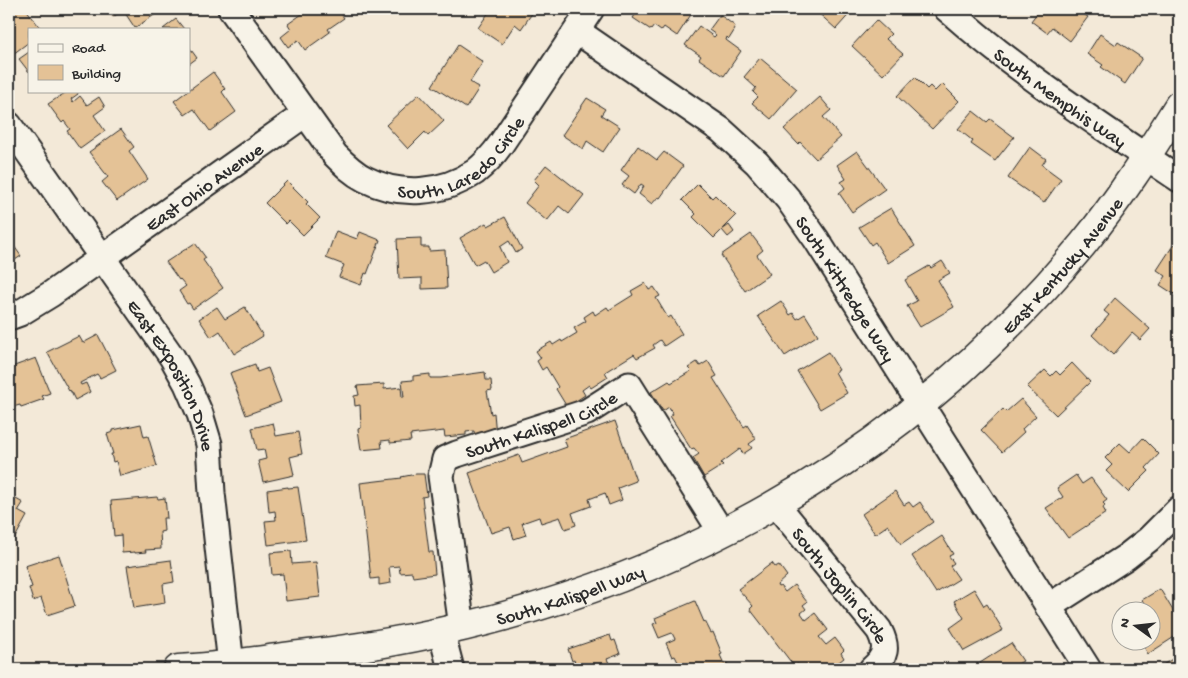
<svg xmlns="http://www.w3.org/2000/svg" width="1188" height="678" font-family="'Gochi Hand',sans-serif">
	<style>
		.building { fill: #e4c296; stroke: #2b2b2b }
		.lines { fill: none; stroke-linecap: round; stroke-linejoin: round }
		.street-casing { stroke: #2b2b2b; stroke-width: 29 }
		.secondary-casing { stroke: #2b2b2b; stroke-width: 31 }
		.street { stroke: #f7f3e8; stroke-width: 25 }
		.secondary { stroke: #f7f3e8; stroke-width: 28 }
		.labels { text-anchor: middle; stroke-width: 4; stroke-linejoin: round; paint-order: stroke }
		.street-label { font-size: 19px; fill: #2b2b2b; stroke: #f7f3e8 }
	</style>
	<rect width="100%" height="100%" fill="#f3e9d8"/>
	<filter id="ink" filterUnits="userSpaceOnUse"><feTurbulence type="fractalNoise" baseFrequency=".02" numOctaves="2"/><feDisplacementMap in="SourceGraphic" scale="10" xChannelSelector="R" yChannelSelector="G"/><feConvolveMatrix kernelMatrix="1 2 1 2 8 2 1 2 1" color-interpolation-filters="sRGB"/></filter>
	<g filter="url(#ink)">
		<g class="building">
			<polygon points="9,9 26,9 41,29 29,29 29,42 13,54 9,48"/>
			<polygon points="107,9 163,9 135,28 123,10 113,17"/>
			<polygon points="309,9 338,9 344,18 328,29 330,32 305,50 298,40 288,47 281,37 291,29 288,24"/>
			<polygon points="491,9 528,9 533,12 521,29 515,24 502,44 478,28"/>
			<polygon points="639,9 685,9 692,13 677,36 664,27 661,31 654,26 651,30 633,18"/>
			<polygon points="814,9 854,9 836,29"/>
			<polygon points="1040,9 1076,9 1088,17 1070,41 1052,27 1047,33 1031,21"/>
			<polygon points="720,15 735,26 733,30 734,31 729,39 727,37 726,40 741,51 724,76 699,59 701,56 685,45 699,26 714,37 716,35 709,30"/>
			<polygon points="176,19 184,29 163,29"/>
			<polygon points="876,20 891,34 886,39 903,54 883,75 852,46"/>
			<polygon points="1100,34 1116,45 1118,42 1142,58 1125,84 1101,67 1103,65 1087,54"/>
			<polygon points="458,45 483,62 470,82 479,88 466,108 432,86"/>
			<polygon points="189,47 197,58 189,64"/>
			<polygon points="29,52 29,72 19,59"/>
			<polygon points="760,58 797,89 771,119 752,103 758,97 753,92 756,88 744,77"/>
			<polygon points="213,72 225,89 222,92 236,112 210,131 194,109 185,115 174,101"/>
			<polygon points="915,77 927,89 930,86 935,91 942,84 959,101 932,129 897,96"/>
			<polygon points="68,91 77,91 78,94 71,99 73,102 80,96 87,105 99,97 105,107 94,115 105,131 80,149 67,131 70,129 64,121 62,123 48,104"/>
			<polygon points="419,94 444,121 428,136 425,132 408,149 386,125"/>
			<polygon points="820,97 831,110 823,117 841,137 816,159 800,142 798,144 784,129"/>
			<polygon points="587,98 605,109 601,115 620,127 603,152 587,141 583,149 562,135"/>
			<polygon points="973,111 987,122 990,119 1014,137 995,161 971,144 973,141 958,129"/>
			<polygon points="121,129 134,147 129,151 148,179 117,201 102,182 108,177 89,152"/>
			<polygon points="638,146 657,160 664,152 683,166 660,198 658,197 652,204 639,194 644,186 641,184 634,194 622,185 629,176 621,170"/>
			<polygon points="1030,147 1046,159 1042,165 1061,179 1044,203 1008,178"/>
			<polygon points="857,151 885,189 852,212 839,193 845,188 841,182 846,179 837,165"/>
			<polygon points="546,165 584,195 569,214 559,206 547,221 525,203 539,185 534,180"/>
			<polygon points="287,181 308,202 306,204 320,218 303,235 289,221 286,224 265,203"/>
			<polygon points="698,184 712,198 715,195 736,216 714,238 693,217 696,214 682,200"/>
			<polygon points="891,208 915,246 888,263 875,242 871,245 859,227"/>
			<polygon points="505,217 522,249 516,253 509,241 500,247 507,262 491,272 484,260 475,265 460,238 486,223 488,226"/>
			<polygon points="729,225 734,232 728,237 722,230"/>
			<polygon points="336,231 357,239 360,232 380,240 367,274 365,273 361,285 339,277 344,265 326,258"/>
			<polygon points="751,234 763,250 757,255 770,274 745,291 721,255"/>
			<polygon points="421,238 421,247 429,247 429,251 445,250 447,288 422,289 422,278 399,279 397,239"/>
			<polygon points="9,239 21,256 9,264"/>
			<polygon points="195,243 206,258 203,260 223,288 193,309 189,303 187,304 179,291 186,286 180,279 179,280 166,262"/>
			<polygon points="1174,244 1179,248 1179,292 1177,296 1160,285 1166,276 1157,270"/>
			<polygon points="942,261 950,273 938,280 954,307 920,327 907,306 917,301 905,280 929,266 931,268"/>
			<polygon points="645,283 649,290 654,287 660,296 656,298 668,318 671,316 682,334 664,346 660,340 653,345 655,348 637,358 634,354 605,372 608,377 591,388 589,385 582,390 585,395 567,407 556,389 558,387 546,367 542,370 537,361 541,358 536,351 551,342 553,345 561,340 562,342 577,333 574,328 586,321 584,317 593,311 595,315 607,307 609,310 633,295 631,291"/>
			<polygon points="1115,298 1150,329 1140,340 1132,333 1113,355 1092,335 1109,315 1104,311"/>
			<polygon points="781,301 790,315 793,313 797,319 805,314 818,335 785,356 758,316"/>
			<polygon points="217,307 225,319 245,307 263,336 234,354 220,331 211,337 199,319"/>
			<polygon points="98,335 116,370 100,378 97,374 80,383 81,385 86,383 90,392 75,400 70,390 69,391 47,352 79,336 83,343"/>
			<polygon points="828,352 839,370 835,372 847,393 820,409 797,371"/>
			<polygon points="36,358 50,393 42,396 44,399 21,407 20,405 9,408 9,368"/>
			<polygon points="708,361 717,376 713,378 744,427 747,425 756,439 749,444 752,448 743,454 740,449 721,463 723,465 704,477 693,458 699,454 694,448 691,449 670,416 673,414 669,407 663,411 651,392 669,381 671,383 691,371 688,368 697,362 700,366"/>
			<polygon points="1072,363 1090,382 1056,415 1027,387 1045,370 1051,376 1056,371 1060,375"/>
			<polygon points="255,364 257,372 268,368 281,402 246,415 230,373"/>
			<polygon points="485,372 486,380 491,380 492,390 487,391 491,414 494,413 496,435 475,437 474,431 466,432 466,435 445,437 444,431 410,435 411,441 390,443 390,440 381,441 382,448 361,450 358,429 361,428 360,405 355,406 354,396 359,395 357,386 384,384 384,389 401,387 402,397 404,397 402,381 413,380 413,376 430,374 430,378 441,378"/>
			<polygon points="1021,399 1036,416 1022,429 1024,432 1002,452 981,430 1003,409 1006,412"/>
			<polygon points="615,421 636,481 618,488 622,500 609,505 605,493 589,499 591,506 572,513 576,525 565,529 560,517 541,523 539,517 522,523 526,535 514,539 510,527 491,533 469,473 519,455 522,463 567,447 564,439"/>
			<polygon points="273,423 276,436 298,432 302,454 290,457 294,475 263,482 258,461 266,459 264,449 257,450 252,428"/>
			<polygon points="141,424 144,437 148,436 157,466 120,476 116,461 113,462 111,454 113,454 107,434 113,432 113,430"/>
			<polygon points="1143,438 1159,454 1146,468 1149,471 1128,492 1106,471 1112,465 1105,458 1120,443 1130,452"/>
			<polygon points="416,474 424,474 427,496 422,497 429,552 433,552 435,574 413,577 412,572 400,573 399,566 389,567 391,583 379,585 379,578 371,579 360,483 402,478 401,477"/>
			<polygon points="1076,475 1082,484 1091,478 1107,500 1103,503 1105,505 1103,508 1106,513 1068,538 1046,508 1063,497 1057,488"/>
			<polygon points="288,487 288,488 298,487 306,540 268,545 265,521 276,520 275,511 269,512 267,490"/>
			<polygon points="895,491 904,505 909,502 913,507 920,502 933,522 901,544 888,525 875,534 862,514"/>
			<polygon points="9,495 23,503 18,511 27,516 11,545 9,544"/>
			<polygon points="157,497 158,499 165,498 167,518 163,518 164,531 160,532 161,549 145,550 146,552 135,553 135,552 122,553 121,535 114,536 111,501"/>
			<polygon points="942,536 953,554 949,556 954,563 950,566 959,579 936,593 912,556"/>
			<polygon points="291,551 292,564 316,562 320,597 286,601 283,574 272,575 270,553"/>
			<polygon points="59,555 75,606 47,615 41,598 33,601 29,588 32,587 25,566"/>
			<polygon points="171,560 174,582 163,584 165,603 134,608 127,566"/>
			<polygon points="772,563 775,567 779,565 787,576 777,585 778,587 780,586 785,592 794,585 807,602 803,605 806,609 801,613 806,620 815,613 828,630 819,637 826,645 835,638 844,650 841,653 844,658 830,669 802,669 798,664 794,666 750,609 753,606 738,589"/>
			<polygon points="974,589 984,606 987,604 1003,630 964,651 950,628 964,618 954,601"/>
			<polygon points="1160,589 1178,619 1177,620 1179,623 1179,634 1148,654 1140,640 1150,640 1150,610 1142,610 1147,608 1142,600"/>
			<polygon points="695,601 704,622 705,621 711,633 713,632 722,654 720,655 724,664 727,663 730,669 677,669 676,666 679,664 675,656 672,657 666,643 675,639 672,633 659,638 653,624 657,623 655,618"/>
			<polygon points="610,635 612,641 615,640 620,654 607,659 609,663 605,664 606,667 618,663 620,669 577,669 574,660 572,661 568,649"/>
			<polygon points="1011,643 1023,661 1016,665 1019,669 984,669 980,663"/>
			<polygon points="1179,655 1179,669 1156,669"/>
		</g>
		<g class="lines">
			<g class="street-casing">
				<g id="street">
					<path id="s1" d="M231 9 335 155C344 164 353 173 365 179 400 197 442 194 475 172 485 164 494 154 501 144L591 9"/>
					<path id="s2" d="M947 9C1019 73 1099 125 1179 179"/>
					<path id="s3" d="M577 31 721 130 757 163 788 199 816 239 1088 669"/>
					<path id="s4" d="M9 125 172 357 187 384 200 414 209 444 212 493 231 665"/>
					<path id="s5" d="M9 317 20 313 51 294 305 114"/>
					<path id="s6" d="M776 504 879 630C888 647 886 657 872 669"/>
					<polyline points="1048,607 1126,557 1149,539 1179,509"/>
					<path id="s7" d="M462 627 441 476 445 459 457 454 587 412 629 385 722 533"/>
					<polyline points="441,631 451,669"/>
				</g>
			</g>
			<g class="secondary-casing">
				<g id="secondary">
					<path id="s8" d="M178 669C222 667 265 659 309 654 618 617 883 484 1083 244 1119 200 1149 153 1179 105"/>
				</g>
			</g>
			<use href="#street" class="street"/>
			<use href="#secondary" class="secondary"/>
		</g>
	</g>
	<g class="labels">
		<g class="street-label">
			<text dy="7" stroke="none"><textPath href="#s2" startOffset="144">South Memphis Way</textPath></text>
			<text dy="7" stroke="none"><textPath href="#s1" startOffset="328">South Laredo Circle</textPath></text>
			<text dy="7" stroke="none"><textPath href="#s5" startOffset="235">East Ohio Avenue</textPath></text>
			<text dy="7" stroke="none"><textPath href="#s8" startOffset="1000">East Kentucky Avenue</textPath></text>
			<text dy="7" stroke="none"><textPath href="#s3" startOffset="378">South Kittredge Way</textPath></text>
			<text dy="7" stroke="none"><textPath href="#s4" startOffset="300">East Exposition Drive</textPath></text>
			<text dy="7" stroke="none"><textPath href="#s7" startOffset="272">South Kalispell Circle</textPath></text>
			<text dy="7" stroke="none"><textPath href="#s6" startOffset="104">South Joplin Circle</textPath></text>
			<text dy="7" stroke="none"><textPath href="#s8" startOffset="400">South Kalispell Way</textPath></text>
		</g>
	</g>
	<rect width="1188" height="678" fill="none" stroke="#f7f3e8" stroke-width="30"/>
	<rect x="15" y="15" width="1158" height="648" fill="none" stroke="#2b2b2b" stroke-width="2" filter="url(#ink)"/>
	<rect x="28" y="28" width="162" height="65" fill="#f7f3e8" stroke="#a5a39c"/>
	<rect x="38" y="44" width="25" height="8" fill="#f7f3e8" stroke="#a5a39c"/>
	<text x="72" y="52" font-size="15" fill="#2b2b2b">Road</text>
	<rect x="38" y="65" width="25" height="15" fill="#e4c296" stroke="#a5a39c"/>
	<text x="72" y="78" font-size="15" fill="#2b2b2b">Building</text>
	<g transform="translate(1136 626) rotate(285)"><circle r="24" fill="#f7f3e8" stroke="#a5a39c"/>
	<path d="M0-4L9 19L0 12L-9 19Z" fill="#2b2b2b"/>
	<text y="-8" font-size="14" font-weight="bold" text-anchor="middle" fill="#2b2b2b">N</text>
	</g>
</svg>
